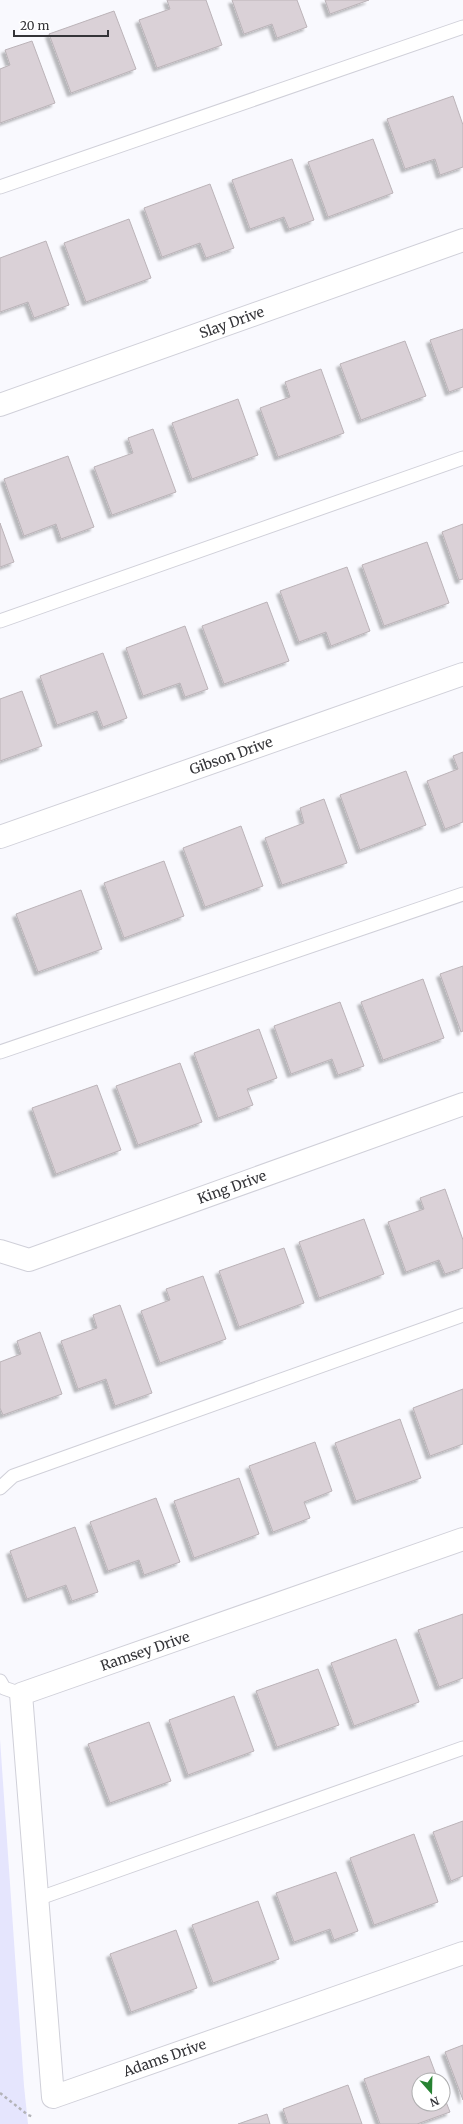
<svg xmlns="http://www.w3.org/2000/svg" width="463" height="2124" font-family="Merriweather,serif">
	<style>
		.green { fill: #e5e5fd }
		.building { fill: #dad1d7; stroke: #bbb3b8; filter: url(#shadow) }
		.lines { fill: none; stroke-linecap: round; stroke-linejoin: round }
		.lane-casing { stroke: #d0d0d9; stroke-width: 15 }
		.street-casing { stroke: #d0d0d9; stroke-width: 24 }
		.path { stroke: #b3b3b8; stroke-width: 2.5; stroke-dasharray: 3 3; stroke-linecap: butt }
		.lane { stroke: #fff; stroke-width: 13 }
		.street { stroke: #fff; stroke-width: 22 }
		.labels { text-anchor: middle; stroke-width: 3.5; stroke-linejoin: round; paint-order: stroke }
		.street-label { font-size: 14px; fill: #343438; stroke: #fff }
	</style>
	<defs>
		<filter id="shadow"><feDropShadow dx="-3.5" dy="3.5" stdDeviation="1" flood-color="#0004"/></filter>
	</defs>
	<rect width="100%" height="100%" fill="#f9f9fe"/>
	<polygon class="green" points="0,1739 24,2086 28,2124 0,2124"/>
	<g class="building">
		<polygon points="167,0 206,0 222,45 157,68 139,20 170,9"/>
		<polygon points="232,0 297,0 307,27 277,38 272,24 244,34"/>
		<polygon points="325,0 369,0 330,14"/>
		<polygon points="114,11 136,69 71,93 49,34"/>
		<polygon points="32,41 55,103 0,123 0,69 10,65 5,50"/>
		<polygon points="453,96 463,125 463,167 440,175 435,159 405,169 387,119"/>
		<polygon points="373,139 393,193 328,217 308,162"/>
		<polygon points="292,159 314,220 289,229 284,217 250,229 232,180"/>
		<polygon points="210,184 234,248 206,258 200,243 162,257 144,208"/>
		<polygon points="129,219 151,278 86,302 64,243"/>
		<polygon points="46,241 69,305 34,318 28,302 0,312 0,258"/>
		<polygon points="463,329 463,387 449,392 430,340"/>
		<polygon points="405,341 426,396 361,420 340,364"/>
		<polygon points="321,369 344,433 278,457 260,408 290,397 285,382"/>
		<polygon points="238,399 258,455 192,479 172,423"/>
		<polygon points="153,429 176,492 112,515 94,467 133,453 128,438"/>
		<polygon points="68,456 94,527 61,539 56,524 24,536 4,479"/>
		<polygon points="0,523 14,562 0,567"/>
		<polygon points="463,524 463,579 459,580 442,532"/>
		<polygon points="427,542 449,603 384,626 362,565"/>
		<polygon points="347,567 370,631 331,646 326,632 299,642 280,591"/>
		<polygon points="267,602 289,661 224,684 202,626"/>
		<polygon points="185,626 208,689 185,697 180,683 143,696 126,648"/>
		<polygon points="103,653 127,718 103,727 97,711 57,725 40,676"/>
		<polygon points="22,691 42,746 0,761 0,699"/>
		<polygon points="463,752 463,822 445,829 427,781 458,769 453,756"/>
		<polygon points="406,771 426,825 360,850 340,795"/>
		<polygon points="324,799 347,863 282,885 265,838 304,823 300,808"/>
		<polygon points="241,826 263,886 205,907 183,848"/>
		<polygon points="164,861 184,916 124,938 104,883"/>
		<polygon points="81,890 102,949 38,972 16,914"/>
		<polygon points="463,966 463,1031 461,1032 440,974"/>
		<polygon points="423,979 444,1038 383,1060 361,1002"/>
		<polygon points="340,1002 364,1066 338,1075 332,1059 291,1074 274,1026"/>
		<polygon points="259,1029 277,1078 247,1089 253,1105 218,1118 194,1053"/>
		<polygon points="180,1063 202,1122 138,1145 116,1086"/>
		<polygon points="97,1085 121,1150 56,1174 32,1108"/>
		<polygon points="445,1189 463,1240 463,1268 445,1274 439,1260 406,1272 388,1222 424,1209 420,1198"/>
		<polygon points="364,1219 384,1274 319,1298 299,1242"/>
		<polygon points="284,1248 304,1303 239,1327 219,1271"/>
		<polygon points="203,1276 226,1339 160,1363 141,1311 170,1300 166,1289"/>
		<polygon points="120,1305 152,1393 115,1406 106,1379 78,1389 61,1341 97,1328 93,1315"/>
		<polygon points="40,1332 62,1394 3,1415 0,1408 0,1362 21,1354 17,1341"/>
		<polygon points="463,1389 463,1444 430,1456 413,1408"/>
		<polygon points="400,1419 421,1478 356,1501 335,1443"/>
		<polygon points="315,1442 332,1491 304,1502 310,1518 273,1532 249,1466"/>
		<polygon points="239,1478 259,1534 194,1558 174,1501"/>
		<polygon points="156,1498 180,1562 144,1575 139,1560 108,1571 90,1522"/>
		<polygon points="75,1527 98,1592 72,1601 66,1585 27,1599 10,1551"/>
		<polygon points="463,1614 463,1678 439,1687 418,1630"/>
		<polygon points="396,1639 419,1702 354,1726 331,1663"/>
		<polygon points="318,1669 339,1725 277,1747 256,1691"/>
		<polygon points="234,1696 254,1751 188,1775 169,1720"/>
		<polygon points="149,1722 171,1781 110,1803 88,1744"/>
		<polygon points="463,1821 463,1876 451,1881 433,1832"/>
		<polygon points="414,1834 438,1902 374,1925 350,1858"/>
		<polygon points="336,1872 358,1931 334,1940 330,1929 294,1942 276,1893"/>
		<polygon points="258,1901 279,1959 213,1983 192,1925"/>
		<polygon points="176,1930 197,1988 131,2012 110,1954"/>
		<polygon points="463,2045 463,2100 445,2052"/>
		<polygon points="429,2056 438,2080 419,2080 419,2104 443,2104 443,2094 450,2112 417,2124 380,2124 364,2079"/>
		<polygon points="348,2085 362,2124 288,2124 283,2109"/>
		<polygon points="267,2114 270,2124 238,2124"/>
	</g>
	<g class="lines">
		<g class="lane-casing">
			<g id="lane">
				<polyline points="0,187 463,27"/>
				<polyline points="0,621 463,458"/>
				<polyline points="0,1052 463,894"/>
				<polyline points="0,1488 13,1476 463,1315"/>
				<polyline points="0,1681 4,1688 21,1694"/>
				<polyline points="37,1899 463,1748"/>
			</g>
		</g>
		<g class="street-casing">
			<g id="street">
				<path id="s1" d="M0 405 463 240"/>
				<path id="s2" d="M0 837 463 674"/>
				<path id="s3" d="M0 1251 29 1260 463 1104"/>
				<path id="s4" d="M463 1539 21 1694 53 2097 463 1953"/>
			</g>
		</g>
		<polyline class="path" points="0,2093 28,2115 34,2117"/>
		<use href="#lane" class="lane"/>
		<use href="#street" class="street"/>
	</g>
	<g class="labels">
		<g class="street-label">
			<text dy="5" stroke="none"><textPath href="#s1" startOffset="246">Slay Drive</textPath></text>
			<text dy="5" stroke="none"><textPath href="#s2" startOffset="245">Gibson Drive</textPath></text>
			<text dy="5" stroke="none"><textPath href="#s3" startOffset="246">King Drive</textPath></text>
			<text transform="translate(145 1651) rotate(-19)" y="5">Ramsey Drive</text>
			<text dy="5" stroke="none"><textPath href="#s4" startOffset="991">Adams Drive</textPath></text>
		</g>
	</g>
	<g transform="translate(431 2092) rotate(160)"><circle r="19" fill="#ffffff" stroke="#aeaeaf"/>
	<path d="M0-3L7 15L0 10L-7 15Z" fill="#278232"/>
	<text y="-6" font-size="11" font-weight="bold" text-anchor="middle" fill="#343438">N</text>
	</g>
	<path d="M14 30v6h94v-6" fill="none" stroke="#343438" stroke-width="2"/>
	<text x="20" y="30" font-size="12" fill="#343438" stroke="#ffffff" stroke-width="3" paint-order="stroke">20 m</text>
</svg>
